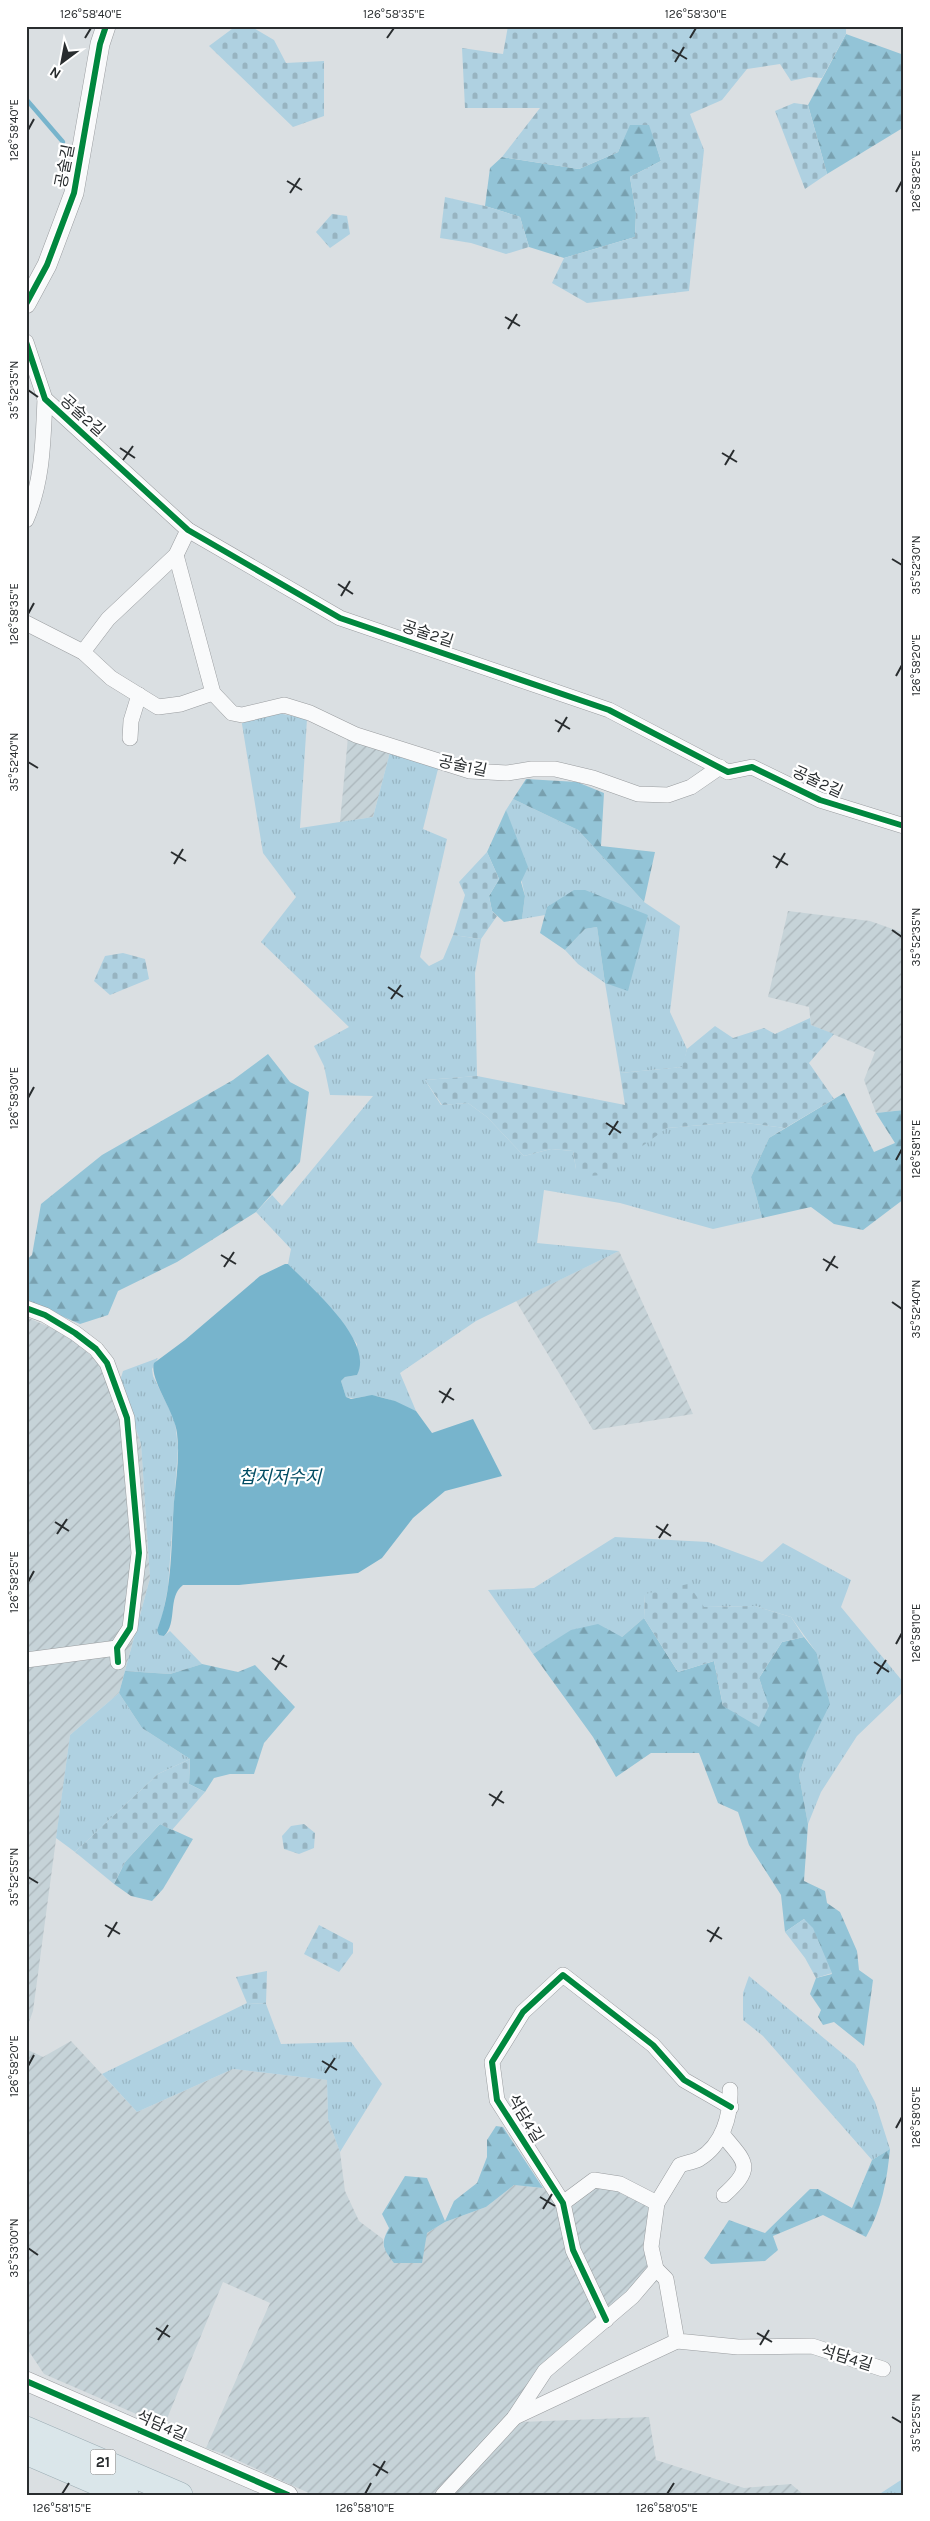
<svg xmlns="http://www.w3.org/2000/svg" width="930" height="2521" font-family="Karla,'Noto Sans KR',sans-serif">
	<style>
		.industrial { fill: url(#industrial-furrows) }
		.grass { fill: url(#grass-tufts) }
		.forest { fill: url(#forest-firs) }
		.cemetery { fill: url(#cemetery-stones) }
		.water { fill: #77b4cc }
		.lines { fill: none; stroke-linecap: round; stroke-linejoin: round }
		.stream { stroke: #77b4cc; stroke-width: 4.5 }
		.minor-casing { stroke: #999c9f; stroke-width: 16 }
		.tertiary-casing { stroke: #999c9f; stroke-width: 20 }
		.trunk-casing { stroke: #9cadb4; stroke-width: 26 }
		.minor { stroke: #f9fafb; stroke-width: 15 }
		.tertiary { stroke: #f9fafb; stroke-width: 19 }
		.trunk { stroke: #dae6ea; stroke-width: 25 }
		.cycleway-casing { stroke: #fff; stroke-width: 9 }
		.cycleway { stroke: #00873e; stroke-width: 6 }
		.ticks { fill: none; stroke: #292d2f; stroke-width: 2 }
		.labels { text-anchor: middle; stroke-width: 4.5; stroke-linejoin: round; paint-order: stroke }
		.shield { fill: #fff; stroke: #696c6d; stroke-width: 1 }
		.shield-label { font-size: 15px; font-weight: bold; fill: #292d2f }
		.street-label { font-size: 16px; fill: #292d2f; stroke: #fff }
		.water-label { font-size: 18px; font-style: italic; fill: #024d64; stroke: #fff }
		.neatline { fill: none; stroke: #292d2f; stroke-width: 2 }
		.ticks-label { font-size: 12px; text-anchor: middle; fill: #292d2f }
	</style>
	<defs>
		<pattern id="industrial-furrows" width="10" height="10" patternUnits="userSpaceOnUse" patternTransform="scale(1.25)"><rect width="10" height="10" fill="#c6d3d8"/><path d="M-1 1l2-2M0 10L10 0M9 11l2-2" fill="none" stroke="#aab5ba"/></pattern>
		<pattern id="grass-tufts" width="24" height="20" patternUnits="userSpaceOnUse" patternTransform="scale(1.25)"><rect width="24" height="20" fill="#afd1e1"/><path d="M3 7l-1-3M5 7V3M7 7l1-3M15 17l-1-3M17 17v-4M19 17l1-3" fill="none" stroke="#97b4c1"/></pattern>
		<pattern id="forest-firs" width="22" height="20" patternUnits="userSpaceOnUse" patternTransform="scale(1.25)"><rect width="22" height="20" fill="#93c4d7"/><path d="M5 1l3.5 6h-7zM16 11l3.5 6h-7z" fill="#78a0af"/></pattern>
		<pattern id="cemetery-stones" width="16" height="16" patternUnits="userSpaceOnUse" patternTransform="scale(1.25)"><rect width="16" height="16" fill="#afd1e1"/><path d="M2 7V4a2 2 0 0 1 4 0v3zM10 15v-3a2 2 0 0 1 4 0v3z" fill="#97b4c1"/></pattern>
	</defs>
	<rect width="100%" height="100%" fill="#dadfe2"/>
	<g class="industrial">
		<polygon points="348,737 390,752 373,817 340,822"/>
		<polygon points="788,911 870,921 904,933 904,1110 876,1113 864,1080 875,1052 811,1025 809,1007 768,997"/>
		<polygon points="619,1251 693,1414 593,1430 516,1301"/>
		<polygon points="26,1317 66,1334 120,1381 141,1444 150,1578 119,1693 70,1735 33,2011 26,2030"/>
		<polygon points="71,2041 137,2112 233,2069 327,2080 328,2119 340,2152 345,2191 359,2221 383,2239 384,2249 427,2233 445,2222 486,2207 514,2185 543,2188 568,2205 594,2185 620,2179 661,2204 656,2252 658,2280 550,2376 514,2418 436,2495 313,2495 224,2454 206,2448 270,2303 223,2282 164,2426 44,2374 26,2347 26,2049 43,2057"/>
		<polygon points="649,2417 656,2460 744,2488 791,2484 804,2495 440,2495 521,2422"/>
	</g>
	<g class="grass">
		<path d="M278 713 307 719 300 828 373 817 390 752 439 765 423 829 447 839 420 957 429 966 443 959 453 935 481 939 475 973 477 1076 425 1080 441 1105 468 1103 487 1117 524 1156 551 1149 573 1151 576 1169 667 1128 738 1122 785 1128 769 1138 751 1177 762 1218 713 1229 620 1203 544 1190 537 1243 619 1251 476 1321 400 1373 416 1411C402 1406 386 1395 370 1396 362 1396 354 1400 346 1397L341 1381 345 1377 357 1375V1344L328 1306 288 1264 291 1249 256 1212 272 1195 282 1206 373 1096 330 1095 324 1066 314 1046 349 1027 261 942 296 897 263 853 241 718Z"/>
		<polygon points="513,799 578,830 644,902 680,926 670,1012 687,1049 683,1067 620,1073 605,983 578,964 565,950 585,929 597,927 605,983 648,915 547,907 545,915 522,919 525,896 506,810"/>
		<polygon points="158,1358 152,1369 153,1376 175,1421 178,1448 168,1587 162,1618 157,1630 164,1636 170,1631 202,1664 170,1674 125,1671 150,1578 141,1444 120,1381 123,1371"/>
		<polygon points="615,1537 708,1542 762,1562 783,1543 851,1580 841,1607 904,1683 904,1691 857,1736 821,1792 808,1824 799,1775 807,1751 816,1652 791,1617 755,1606 704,1607 645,1594 644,1618 622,1637 571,1631 533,1654 488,1590 534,1588"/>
		<polygon points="119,1693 142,1728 190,1759 158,1774 75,1852 56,1838 70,1735"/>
		<polygon points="749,1976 855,2064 875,2102 890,2149 872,2160 763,2036 743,2020 743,1993"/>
		<polygon points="247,2003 266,2004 281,2044 351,2042 382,2084 340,2152 328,2119 327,2080 233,2069 137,2112 102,2074"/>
		<polygon points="904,2478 904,2495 878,2495"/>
	</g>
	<g class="forest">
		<polygon points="846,34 904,55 904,109 901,129 827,174 808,105"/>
		<polygon points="629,125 650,125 661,161 630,177 636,213 635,237 564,258 529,247 520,217 485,206 490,168 502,157 579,169 618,152"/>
		<polygon points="526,779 577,782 604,793 601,846 655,852 644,902 578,830 513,799"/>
		<polygon points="506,810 528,867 521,882 525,896 522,919 504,922 492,911 489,896 499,879 487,852"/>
		<polygon points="574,890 585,890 648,915 628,991 605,983 597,927 585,929 565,950 540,933 547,907"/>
		<polygon points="268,1054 290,1082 309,1092 300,1162 256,1212 177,1262 118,1291 108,1315 80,1324 26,1301 26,1260 32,1255 41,1204 102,1155 233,1080"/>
		<polygon points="844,1093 874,1152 895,1143 876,1113 904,1110 904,1199 863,1230 834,1224 811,1207 762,1218 751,1177 769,1138"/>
		<polygon points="644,1618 678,1672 714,1661 723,1706 768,1706 759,1678 782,1642 804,1637 816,1652 830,1704 807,1751 799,1775 808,1824 804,1881 825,1891 827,1903 840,1912 857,1951 859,1970 873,1980 864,2046 834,2022 823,2025 818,2017 821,2010 810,1994 816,1978 832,1974 804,1919 785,1932 781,1895 749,1845 738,1812 718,1803 699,1753 651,1753 616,1777 593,1737 533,1654 571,1630 598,1624 622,1637"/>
		<polygon points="202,1664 238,1672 255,1665 295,1707 264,1743 254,1774 230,1774 214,1778 205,1792 189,1784 190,1759 142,1728 119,1693 125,1671 170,1674"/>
		<polygon points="160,1824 193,1839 163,1889 152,1901 131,1896 114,1884 125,1862"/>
		<path d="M496 2126 503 2127 543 2188 514 2185 486 2207 445 2222 427 2233 422 2263H394C383 2248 380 2245 389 2228L382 2214 405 2176 427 2178 445 2221 454 2201 477 2183 487 2157V2140Z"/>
		<path d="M890 2149C887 2180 882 2209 866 2237L823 2215 773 2236 778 2250 765 2261 711 2264 704 2258 729 2220 765 2233 810 2189H818L852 2208 872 2160Z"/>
	</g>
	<g class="cemetery">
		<polygon points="236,26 250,26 274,40 286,63 324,61 324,116 293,127 209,46"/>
		<polygon points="508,26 846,26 846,34 822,78 809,77 791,81 780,64 747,69 722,100 690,114 704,150 689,291 587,303 552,283 564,258 635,237 636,213 630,177 661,161 649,125 630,125 618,152 579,169 502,157 540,108 465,108 462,48 503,54"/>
		<polygon points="794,103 808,105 827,174 805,189 775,111"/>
		<polygon points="445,197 485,206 520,217 529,247 506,254 471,243 440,238"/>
		<polygon points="332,214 347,216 350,234 330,248 316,232"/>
		<polygon points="487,852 499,879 489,896 492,911 497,916 481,939 453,935 465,895 459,882"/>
		<polygon points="123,953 145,959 149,979 110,995 94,981 105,956"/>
		<polygon points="810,1018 811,1025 834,1034 809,1063 834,1099 785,1128 738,1122 667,1128 603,1175 589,1176 576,1169 573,1151 551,1149 524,1156 487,1117 468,1103 442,1105 425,1080 477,1076 625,1105 620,1073 682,1067 687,1049 715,1026 733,1038 764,1028 775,1034"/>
		<polygon points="688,1584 704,1607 755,1606 791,1617 804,1637 782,1642 759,1678 769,1706 759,1727 723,1706 714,1661 678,1672 644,1618 645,1594"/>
		<polygon points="190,1759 189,1784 205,1792 172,1830 160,1824 125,1862 114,1884 75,1852 158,1774"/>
		<polygon points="304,1824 315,1833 314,1848 299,1854 284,1849 282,1836 291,1826"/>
		<polygon points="804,1919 813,1928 832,1973 816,1978 805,1958 785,1932"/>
		<polygon points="319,1925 353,1943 353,1953 339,1972 304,1954"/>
		<polygon points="267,1971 266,2004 247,2003 236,1977"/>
	</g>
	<path class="water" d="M285 1264H288C310 1287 375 1341 357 1375L345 1377 341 1381 346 1397 351 1399 372 1395 395 1401 416 1411 432 1433 473 1419 502 1476 445 1491 413 1518 382 1558 358 1573 239 1585H183C167 1597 178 1623 164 1636L159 1635 157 1630C173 1591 171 1543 174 1502 176 1480 180 1456 177 1433 175 1412 149 1379 154 1363L185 1340 260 1276Z"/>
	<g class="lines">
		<polyline class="stream" points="26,99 63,142"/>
		<g class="minor-casing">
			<g id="minor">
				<polyline points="26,342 45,399 188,530 340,618 609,710 728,772 752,767 820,800 904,826"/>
				<path d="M26 520C43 481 43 441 45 399"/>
				<polyline points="176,555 213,693 232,713 242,715 284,705 310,713 356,735 470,771 507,773 532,769 555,769 593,778 638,794 668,795 691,787 720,767"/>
				<polyline points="26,623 83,652 111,678 158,707 181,704 213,693"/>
				<polyline points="83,652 108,619 176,555 188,530"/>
				<polyline points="130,738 131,721 139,695"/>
				<polyline points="26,1308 45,1315 75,1333 96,1349 107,1363 127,1418 139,1553 130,1628 117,1648 118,1662"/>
				<polyline points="26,1660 117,1648"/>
				<path d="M722 2134C746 2163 755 2167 724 2195"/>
				<polyline points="563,2203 594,2180 620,2184 657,2203"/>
				<polyline points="656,2269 666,2279 677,2341 738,2347 812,2346 883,2369"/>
				<polyline points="606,2320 573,2250 563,2203 497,2100 492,2062 523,2012 563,1975 653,2045 684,2080 731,2107"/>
				<polyline points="515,2417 677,2341"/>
				<path d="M443 2495 514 2418 545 2371 632 2297 656 2269 651 2247 657 2203 680 2165C686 2163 693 2162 699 2159 723 2145 731 2115 730 2090"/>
			</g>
		</g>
		<g class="tertiary-casing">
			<g id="tertiary">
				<polyline points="26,304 47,265 74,193 100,44 106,26"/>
				<polyline points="26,2381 288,2495"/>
			</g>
		</g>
		<g class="trunk-casing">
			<g id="trunk">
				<polyline points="26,2429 180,2495"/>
				<polyline points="26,2452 126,2495"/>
			</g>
		</g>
		<use href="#minor" class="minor"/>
		<use href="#tertiary" class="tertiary"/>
		<use href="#trunk" class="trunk"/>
		<g class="cycleway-casing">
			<g id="cycleway">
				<polyline points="26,304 47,265 74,193 100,44 106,26"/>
				<polyline points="26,342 45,399 188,530 340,618 609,710 728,772 752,767 820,800 904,826"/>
				<polyline points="26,1308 45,1315 75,1333 96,1349 107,1363 127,1418 139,1553 130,1628 117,1648 118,1662"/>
				<polyline points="606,2320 573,2250 563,2203 497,2100 492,2062 523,2012 563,1975 653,2045 684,2080 731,2107"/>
				<polyline points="26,2381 288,2495"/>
			</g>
		</g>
		<use href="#cycleway" class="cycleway"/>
	</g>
	<path class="ticks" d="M85 38 91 28M387 38 394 28M690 38 696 28M672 50 687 59M675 62 684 47M28 130 34 119M287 181 302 190M896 192 902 181M290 193 300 178M505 317 520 326M508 329 517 314M28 390 38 397M120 448 135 458M722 453 737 462M123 460 133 446M725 465 734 450M892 559 902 565M338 584 353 594M341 596 350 581M28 614 34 603M896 676 902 665M555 720 570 729M558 732 567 717M28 762 38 768M171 852 186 861M773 856 788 865M174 864 183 849M776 868 785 853M892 930 902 937M388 987 403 997M391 999 401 985M28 1098 34 1087M606 1123 621 1133M609 1135 618 1121M896 1160 902 1149M221 1255 236 1264M823 1259 838 1268M224 1267 234 1252M826 1271 835 1256M892 1302 902 1309M439 1391 454 1400M442 1403 451 1388M55 1522 69 1531M656 1526 671 1536M57 1534 67 1519M659 1538 668 1524M28 1582 34 1571M896 1644 902 1633M272 1658 287 1667M874 1662 889 1672M275 1670 284 1655M877 1674 886 1660M489 1794 504 1803M492 1806 502 1791M28 1877 38 1883M105 1925 120 1934M707 1930 722 1939M108 1937 117 1922M710 1942 719 1927M322 2061 337 2070M28 2066 34 2055M325 2073 335 2058M896 2128 902 2117M540 2197 555 2206M543 2209 552 2194M28 2248 38 2255M156 2328 170 2337M757 2333 772 2342M158 2340 168 2325M760 2345 769 2330M892 2417 902 2423M373 2464 388 2473M376 2476 385 2461M62 2494 69 2483M365 2494 371 2483M667 2494 674 2483"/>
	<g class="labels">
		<rect class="shield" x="90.5" y="2449.5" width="25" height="25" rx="4"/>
		<g class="shield-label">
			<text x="103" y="2467">21</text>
		</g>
		<g class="street-label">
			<text transform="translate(64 166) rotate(-79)" y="6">공술길</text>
			<text transform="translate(83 415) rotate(42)" y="6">공술2길</text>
			<text transform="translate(428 633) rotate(18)" y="6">공술2길</text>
			<text transform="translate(463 765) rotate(12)" y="6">공술1길</text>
			<text transform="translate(818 781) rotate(25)" y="6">공술2길</text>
			<text transform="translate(526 2118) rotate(59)" y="6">석담4길</text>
			<text transform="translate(847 2357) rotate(17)" y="6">석담4길</text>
			<text transform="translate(162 2425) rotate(24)" y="6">석담4길</text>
		</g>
		<g class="water-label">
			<text x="280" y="1483">첩지저수지</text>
		</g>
	</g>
	<rect width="930" height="2521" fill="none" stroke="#ffffff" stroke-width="55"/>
	<g transform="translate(62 62) rotate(212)" stroke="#ffffff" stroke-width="4" paint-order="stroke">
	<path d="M0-4L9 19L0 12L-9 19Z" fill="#292d2f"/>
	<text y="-8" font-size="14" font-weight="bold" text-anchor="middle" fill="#292d2f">N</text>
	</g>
	<rect x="28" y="28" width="874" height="2466" class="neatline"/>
	<g class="ticks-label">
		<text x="91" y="18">126°58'40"E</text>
		<text x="394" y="18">126°58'35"E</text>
		<text x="696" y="18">126°58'30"E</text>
		<text transform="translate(14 130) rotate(-90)" y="4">126°58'40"E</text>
		<text transform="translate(916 181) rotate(-90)" y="4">126°58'25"E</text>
		<text transform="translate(14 390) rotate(-90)" y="4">35°52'35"N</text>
		<text transform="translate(916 565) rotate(-90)" y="4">35°52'30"N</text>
		<text transform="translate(14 614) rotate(-90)" y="4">126°58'35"E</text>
		<text transform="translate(916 665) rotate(-90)" y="4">126°58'20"E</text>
		<text transform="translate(14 762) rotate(-90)" y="4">35°52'40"N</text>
		<text transform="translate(916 937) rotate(-90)" y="4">35°52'35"N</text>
		<text transform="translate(14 1098) rotate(-90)" y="4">126°58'30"E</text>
		<text transform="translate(916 1149) rotate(-90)" y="4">126°58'15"E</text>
		<text transform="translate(916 1309) rotate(-90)" y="4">35°52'40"N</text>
		<text transform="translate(14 1582) rotate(-90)" y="4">126°58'25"E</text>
		<text transform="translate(916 1633) rotate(-90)" y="4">126°58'10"E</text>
		<text transform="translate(14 1877) rotate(-90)" y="4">35°52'55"N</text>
		<text transform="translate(14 2066) rotate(-90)" y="4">126°58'20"E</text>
		<text transform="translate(916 2117) rotate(-90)" y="4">126°58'05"E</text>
		<text transform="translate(14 2248) rotate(-90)" y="4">35°53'00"N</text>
		<text transform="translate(916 2423) rotate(-90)" y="4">35°52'55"N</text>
		<text x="62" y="2512">126°58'15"E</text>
		<text x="365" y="2512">126°58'10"E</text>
		<text x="667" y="2512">126°58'05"E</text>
	</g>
</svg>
